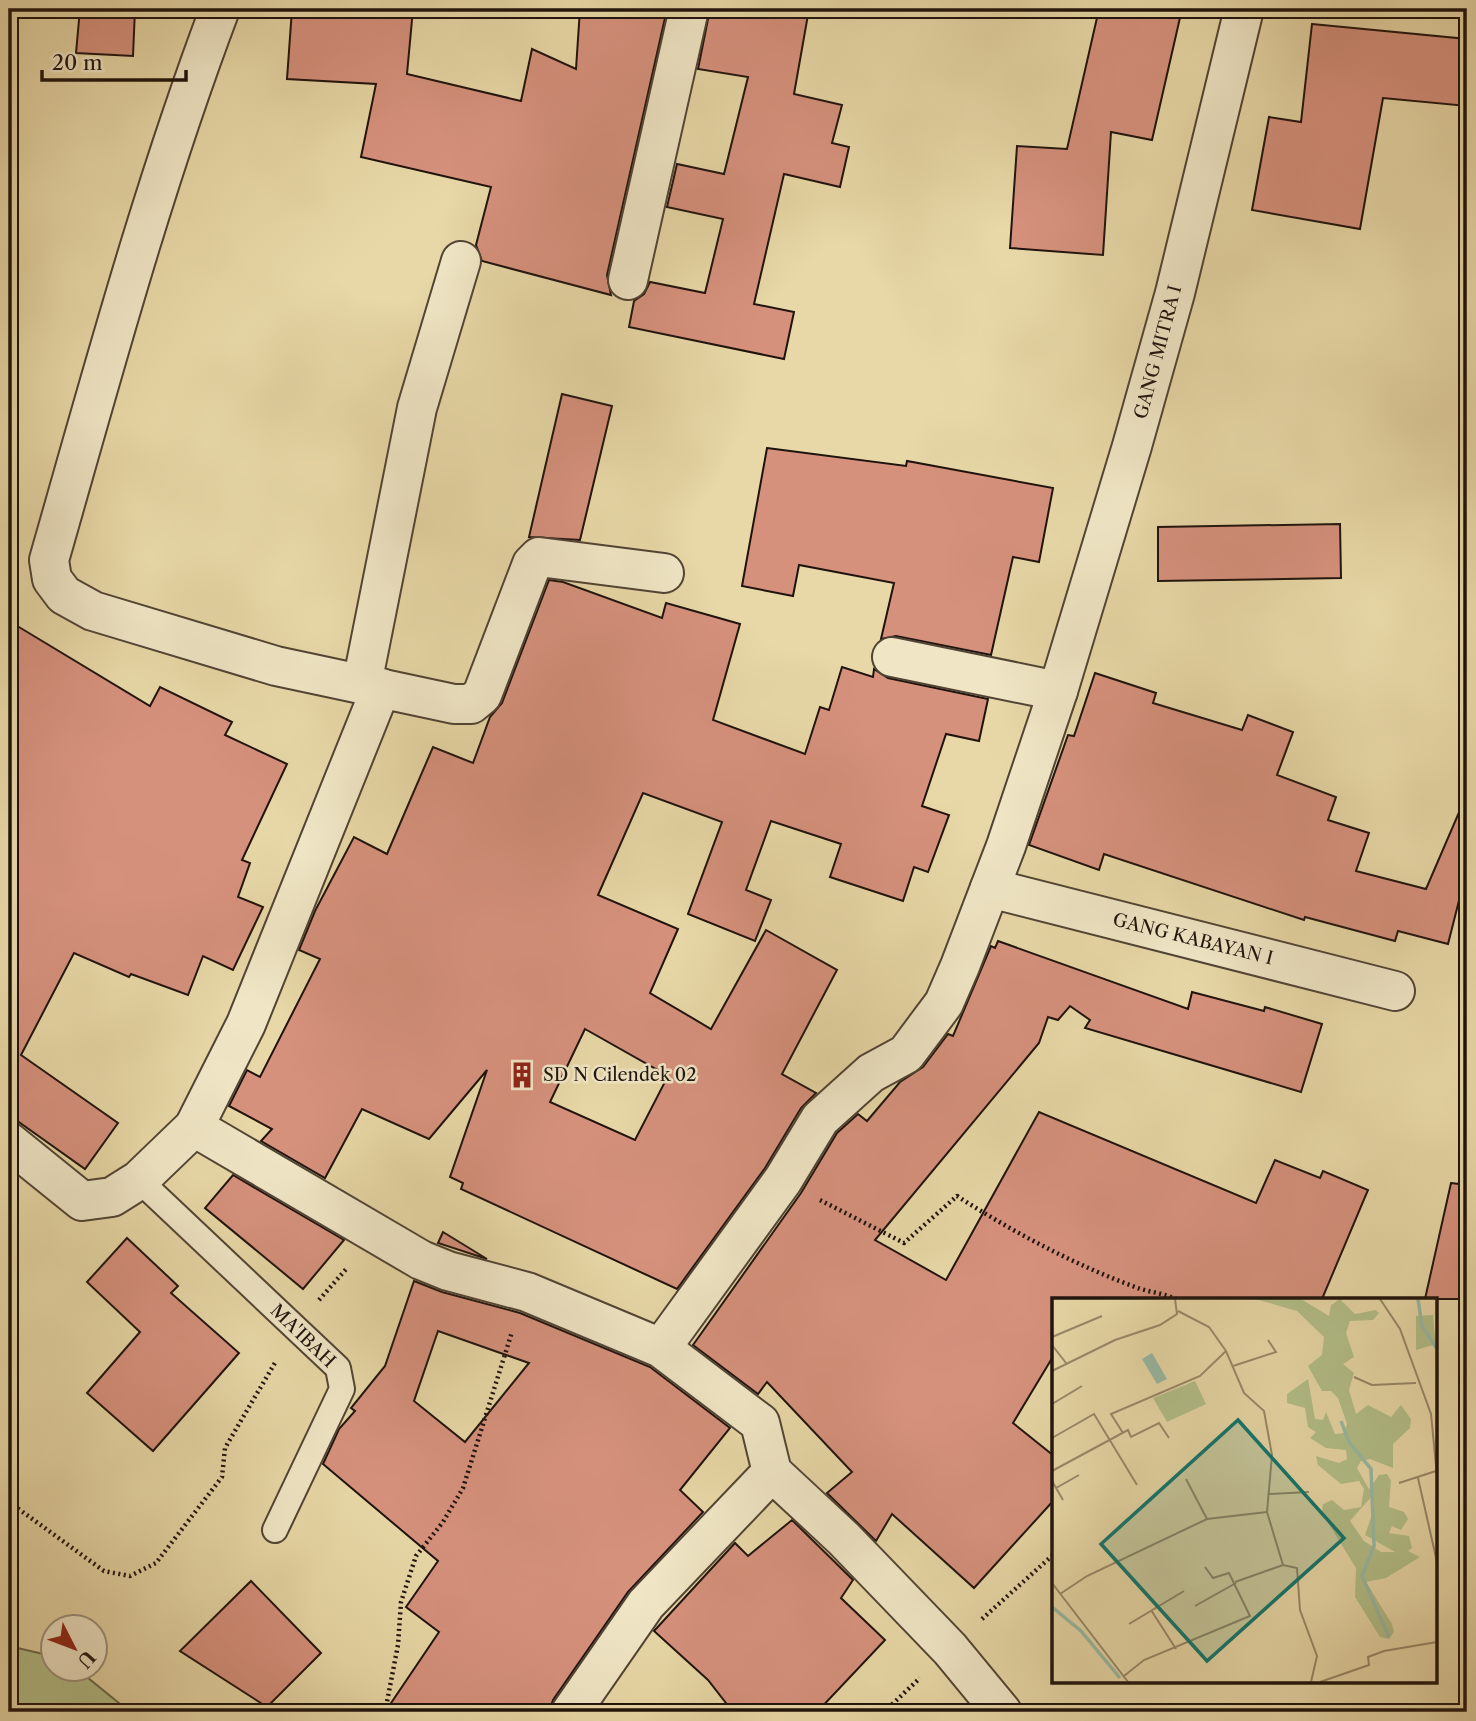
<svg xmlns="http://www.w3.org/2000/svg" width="1476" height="1721" font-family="'Libre Caslon Text',serif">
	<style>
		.green { fill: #b3bf89; stroke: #69694b; stroke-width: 2 }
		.building { fill: #d6917d; stroke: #1f130d; stroke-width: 2; fill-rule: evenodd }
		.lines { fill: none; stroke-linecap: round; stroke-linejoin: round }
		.service-casing { stroke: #514434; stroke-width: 28 }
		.minor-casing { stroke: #514434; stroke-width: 42 }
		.path { stroke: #1f130d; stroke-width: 4.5; stroke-dasharray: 2 3.5; stroke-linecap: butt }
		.service { stroke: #f0e6c6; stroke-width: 24 }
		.minor { stroke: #f0e6c6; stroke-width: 38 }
		.labels { text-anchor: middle; stroke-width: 5; stroke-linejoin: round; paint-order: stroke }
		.street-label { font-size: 18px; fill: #1f130d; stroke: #f0e6c6 }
		.poi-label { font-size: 18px; fill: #1f130d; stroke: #f0e6c6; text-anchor: start }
		.inset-river { fill: none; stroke: #98baa4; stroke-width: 3.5 }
		.inset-road { fill: none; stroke: #988969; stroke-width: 2 }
		.view { fill: #0f766e; fill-opacity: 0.15; stroke: #0f766e; stroke-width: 3.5 }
		.inset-edge { fill: none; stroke: #1f130d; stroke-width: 3.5 }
	</style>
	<rect width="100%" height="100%" fill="#e8d8a7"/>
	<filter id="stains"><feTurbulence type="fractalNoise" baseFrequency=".00286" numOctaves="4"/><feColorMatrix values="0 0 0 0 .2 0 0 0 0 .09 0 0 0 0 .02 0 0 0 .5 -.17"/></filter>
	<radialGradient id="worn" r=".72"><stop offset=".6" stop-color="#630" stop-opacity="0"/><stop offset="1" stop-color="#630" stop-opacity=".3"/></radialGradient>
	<polygon class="green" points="9,1646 52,1656 52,1668 77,1669 130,1712 9,1712"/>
	<g class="building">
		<polygon points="80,9 135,9 133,56 76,53"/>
		<polygon points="292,9 413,9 407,74 521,101 532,49 576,69 580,9 667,9 607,275 611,295 482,261 476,245 491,187 361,157 376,84 287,79"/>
		<polygon points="710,9 809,9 794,94 842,105 832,143 849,147 840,187 784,174 754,304 794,312 784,359 629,327 634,301 644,294 650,282 705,293 723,219 667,207 677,164 724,174 748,77 698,69"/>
		<polygon points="1099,9 1182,9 1152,140 1111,132 1103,255 1010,248 1017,146 1067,149"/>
		<polygon points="1312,24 1467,39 1467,106 1383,98 1360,229 1252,210 1269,117 1301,122"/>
		<polygon points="562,394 612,406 580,540 529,537"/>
		<polygon points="767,448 906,466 907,461 1053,488 1039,562 1013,557 991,655 896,636 881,639 894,583 799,565 793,596 742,586"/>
		<polygon points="1340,524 1341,578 1158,581 1158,527"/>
		<path d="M549 580 563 582 662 618 666 603 740 624 713 720 805 754 820 707 829 710 842 667 873 677 874 669 888 678 988 699 979 741 946 734 922 806 949 815 928 872 914 867 903 901 830 877 841 844 771 821 746 890 771 900 755 941 688 914 722 822 643 793 598 895 678 929 650 993 711 1029 766 930 837 970 782 1074 816 1093 801 1108 765 1168 677 1289 461 1189 463 1183 450 1177 487 1070 429 1139 362 1109 325 1178 261 1141 272 1129 229 1106 247 1070 260 1077 320 959 299 950 315 911 354 837 387 854 433 747 473 763 490 717 502 703ZM585 1029 668 1076 635 1140 550 1102Z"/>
		<polygon points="9,621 150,706 160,687 232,722 225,735 287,764 242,860 250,863 238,897 263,907 233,970 203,956 188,995 131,974 129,977 74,953 21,1055 118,1123 85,1169 9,1115"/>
		<polygon points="1095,673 1156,693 1153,703 1242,730 1248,715 1293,732 1277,775 1336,797 1328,820 1369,833 1356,871 1426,889 1460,810 1467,813 1467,869 1448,944 1398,931 1395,941 1305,917 1304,920 1104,854 1099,870 1029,845 1068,735 1074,736"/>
		<polygon points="998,941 1188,1009 1192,992 1264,1011 1265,1007 1322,1024 1301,1092 1085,1028 1090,1020 1070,1006 1058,1020 1048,1017 1039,1043 875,1240 946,1280 1039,1112 1256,1203 1275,1160 1320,1178 1323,1171 1368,1190 1322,1299 1054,1299 1054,1355 1013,1423 1054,1456 1054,1500 974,1588 892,1514 876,1541 827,1493 852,1472 767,1382 758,1394 693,1345 801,1193 837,1133 858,1114 867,1121 900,1082 923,1067 948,1034 953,1036 991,946 995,948"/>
		<polygon points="233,1175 344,1240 303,1289 205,1208"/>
		<polygon points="1451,1183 1467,1185 1467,1299 1425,1299"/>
		<polygon points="443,1232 487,1259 438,1243"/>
		<polygon points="127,1238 178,1286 171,1293 239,1353 153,1451 87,1393 140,1332 87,1282"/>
		<path d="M414 1281 442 1292 520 1313 650 1367 730 1428 680 1490 703 1512 628 1592 553 1700 549 1712H385L439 1632 406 1607 438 1561 323 1464 339 1429 355 1411 351 1408 385 1366ZM438 1331 529 1363 465 1442 414 1401Z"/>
		<polygon points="792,1520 853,1580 841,1598 885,1640 817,1712 733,1712 708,1680 654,1631 735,1543 748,1556"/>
		<polygon points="251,1581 321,1653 267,1707 180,1651"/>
	</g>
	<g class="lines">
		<g class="service-casing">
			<polyline id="service" points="139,1180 338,1368 342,1389 275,1530"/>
		</g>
		<g class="minor-casing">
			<g id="minor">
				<path d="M220 9C152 189 102 375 49 560L52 579 64 595 93 611 276 666 454 704H471L482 695 532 564 539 557 664 573"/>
				<polyline points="628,280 689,9"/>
				<polyline points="892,657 1058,691"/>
				<polyline points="362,684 417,408 461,261"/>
				<polyline points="990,888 1395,991"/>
				<polyline points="194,1127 421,1260 448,1271 527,1292 661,1348 760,1423 772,1472 844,1539 950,1649 1002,1712"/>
				<polyline points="9,1142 82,1201 112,1197 139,1180 194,1127 246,1024 381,688"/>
				<polyline points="661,1348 783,1180 820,1119 871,1073 906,1054 944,1003 960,966 1006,846 1058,691 1132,446 1175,293 1244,9"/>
				<polyline points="571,1712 646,1604 772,1472"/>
			</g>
		</g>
		<g class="path">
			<path d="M820 1200 904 1243 957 1196C1013 1232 1073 1264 1135 1287 1148 1292 1163 1293 1176 1299"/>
			<polyline points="319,1300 348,1267"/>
			<polyline points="9,1502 104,1571 130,1576 156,1563 222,1477 225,1448 276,1361"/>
			<polyline points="982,1619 1054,1554"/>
			<polyline points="385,1712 398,1645 401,1602 416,1556 443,1522 463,1488 512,1332"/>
			<polyline points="884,1712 920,1678"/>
		</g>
		<use href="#service" class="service"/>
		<use href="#minor" class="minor"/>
	</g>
	<defs>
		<g id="building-bare" transform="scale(2.1)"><path d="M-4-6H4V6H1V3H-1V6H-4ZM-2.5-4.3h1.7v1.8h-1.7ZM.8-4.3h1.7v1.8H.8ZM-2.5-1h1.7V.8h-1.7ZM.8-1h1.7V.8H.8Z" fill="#8f2418" stroke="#f0e6c6" stroke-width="2.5" paint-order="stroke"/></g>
	</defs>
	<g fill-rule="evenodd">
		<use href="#building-bare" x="522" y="1075"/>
	</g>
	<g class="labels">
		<g class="street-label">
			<text transform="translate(1158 352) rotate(-75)" y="6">GANG MITRA I</text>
			<text transform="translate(1193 939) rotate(14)" y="6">GANG KABAYAN I</text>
			<text transform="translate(303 1336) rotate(44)" y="6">MA'IBAH</text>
		</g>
		<g class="poi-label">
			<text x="543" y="1081">SD N Cilendek 02</text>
		</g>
	</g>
	<g transform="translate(1052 1298)">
		<rect width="385" height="385" fill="#e8d8a7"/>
		<path d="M203 1H249L277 18 279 7 288 1 303 16 324 12 327 15 321 22 298 23 294 35 302 59 291 66 302 75 297 92 304 116 316 107 339 119 349 107 359 121 358 130 341 146V170L318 161 309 163 305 170 317 191 327 177 335 176 339 183 337 209 352 214 356 221 349 232 340 228 337 235 357 238 360 250 356 253 368 259 334 280 314 284 340 326 342 334 337 341 328 339 303 299 304 270 270 215 271 206 280 202 292 212 309 209 312 191 307 183 289 186 266 167 264 158 287 165 295 161 294 152 274 150 258 140 264 134 256 129 253 110 235 105V96L256 81 263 121 271 122 274 114 283 136 292 135 295 126 286 100 279 93H270L256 68 270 57 272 39 245 13ZM320 198 322 211 313 237 343 254H329L312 243 298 223ZM381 17 384 51 381 47 364 52V18ZM143 83 154 106 115 124 101 100Z" fill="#b3bf89" fill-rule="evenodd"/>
		<path d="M100 55 115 81 105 86 90 61Z" fill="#98baa4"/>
		<path class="inset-river" d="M366 1 370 28 385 51M289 123 297 144 319 171 322 248 310 278 337 339M0 309 29 333 68 380"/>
		<path class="inset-road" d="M328 1 348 31 379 116 385 178M126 13 157 29 174 53 192 95 212 113 220 157 215 214 231 267M0 39 50 18M0 47 14 65M181 68 224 54 216 42M0 73 63 42 108 27 125 16 123 1M302 79 320 87 364 85M0 106 30 88M71 135 59 116 148 78 174 53M0 140 42 116 85 187M0 173 76 132 79 139 107 125 117 140M366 180 385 264M134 181 155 221M0 183 11 202M347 185 384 173M4 190 27 177M217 196 257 194M183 284 231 267 245 270 248 312 265 358 259 384M0 285 76 384M8 296 35 278 155 221 215 214M143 308 184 285M99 312 124 351M77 326 132 293M72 378 92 362 198 318 177 275 161 280 153 269M268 384 317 367 316 359 332 353 385 344"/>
		<path class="view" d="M186 122 292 240 155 363 49 246Z"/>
		<rect width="385" height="385" class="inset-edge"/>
	</g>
	<rect width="1476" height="1721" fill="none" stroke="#e8d8a7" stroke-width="35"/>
	<rect x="10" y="10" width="1455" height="1700" fill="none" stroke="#1f130d" stroke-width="3.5"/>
	<rect x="18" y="18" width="1441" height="1686" fill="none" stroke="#1f130d" stroke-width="2"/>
	<g transform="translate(74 1648) rotate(132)"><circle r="33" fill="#f0e6c6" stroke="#9c927c" stroke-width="2"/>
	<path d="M0-5L12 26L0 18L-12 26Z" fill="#8f2418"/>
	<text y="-10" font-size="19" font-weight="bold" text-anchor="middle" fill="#1f130d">U</text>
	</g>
	<path d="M42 70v10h144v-10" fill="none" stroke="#1f130d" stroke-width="3.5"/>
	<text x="52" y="70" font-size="21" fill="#1f130d" stroke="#f0e6c6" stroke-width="5" paint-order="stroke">20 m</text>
	<rect width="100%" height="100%" filter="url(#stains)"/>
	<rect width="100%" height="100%" fill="url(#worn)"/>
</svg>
